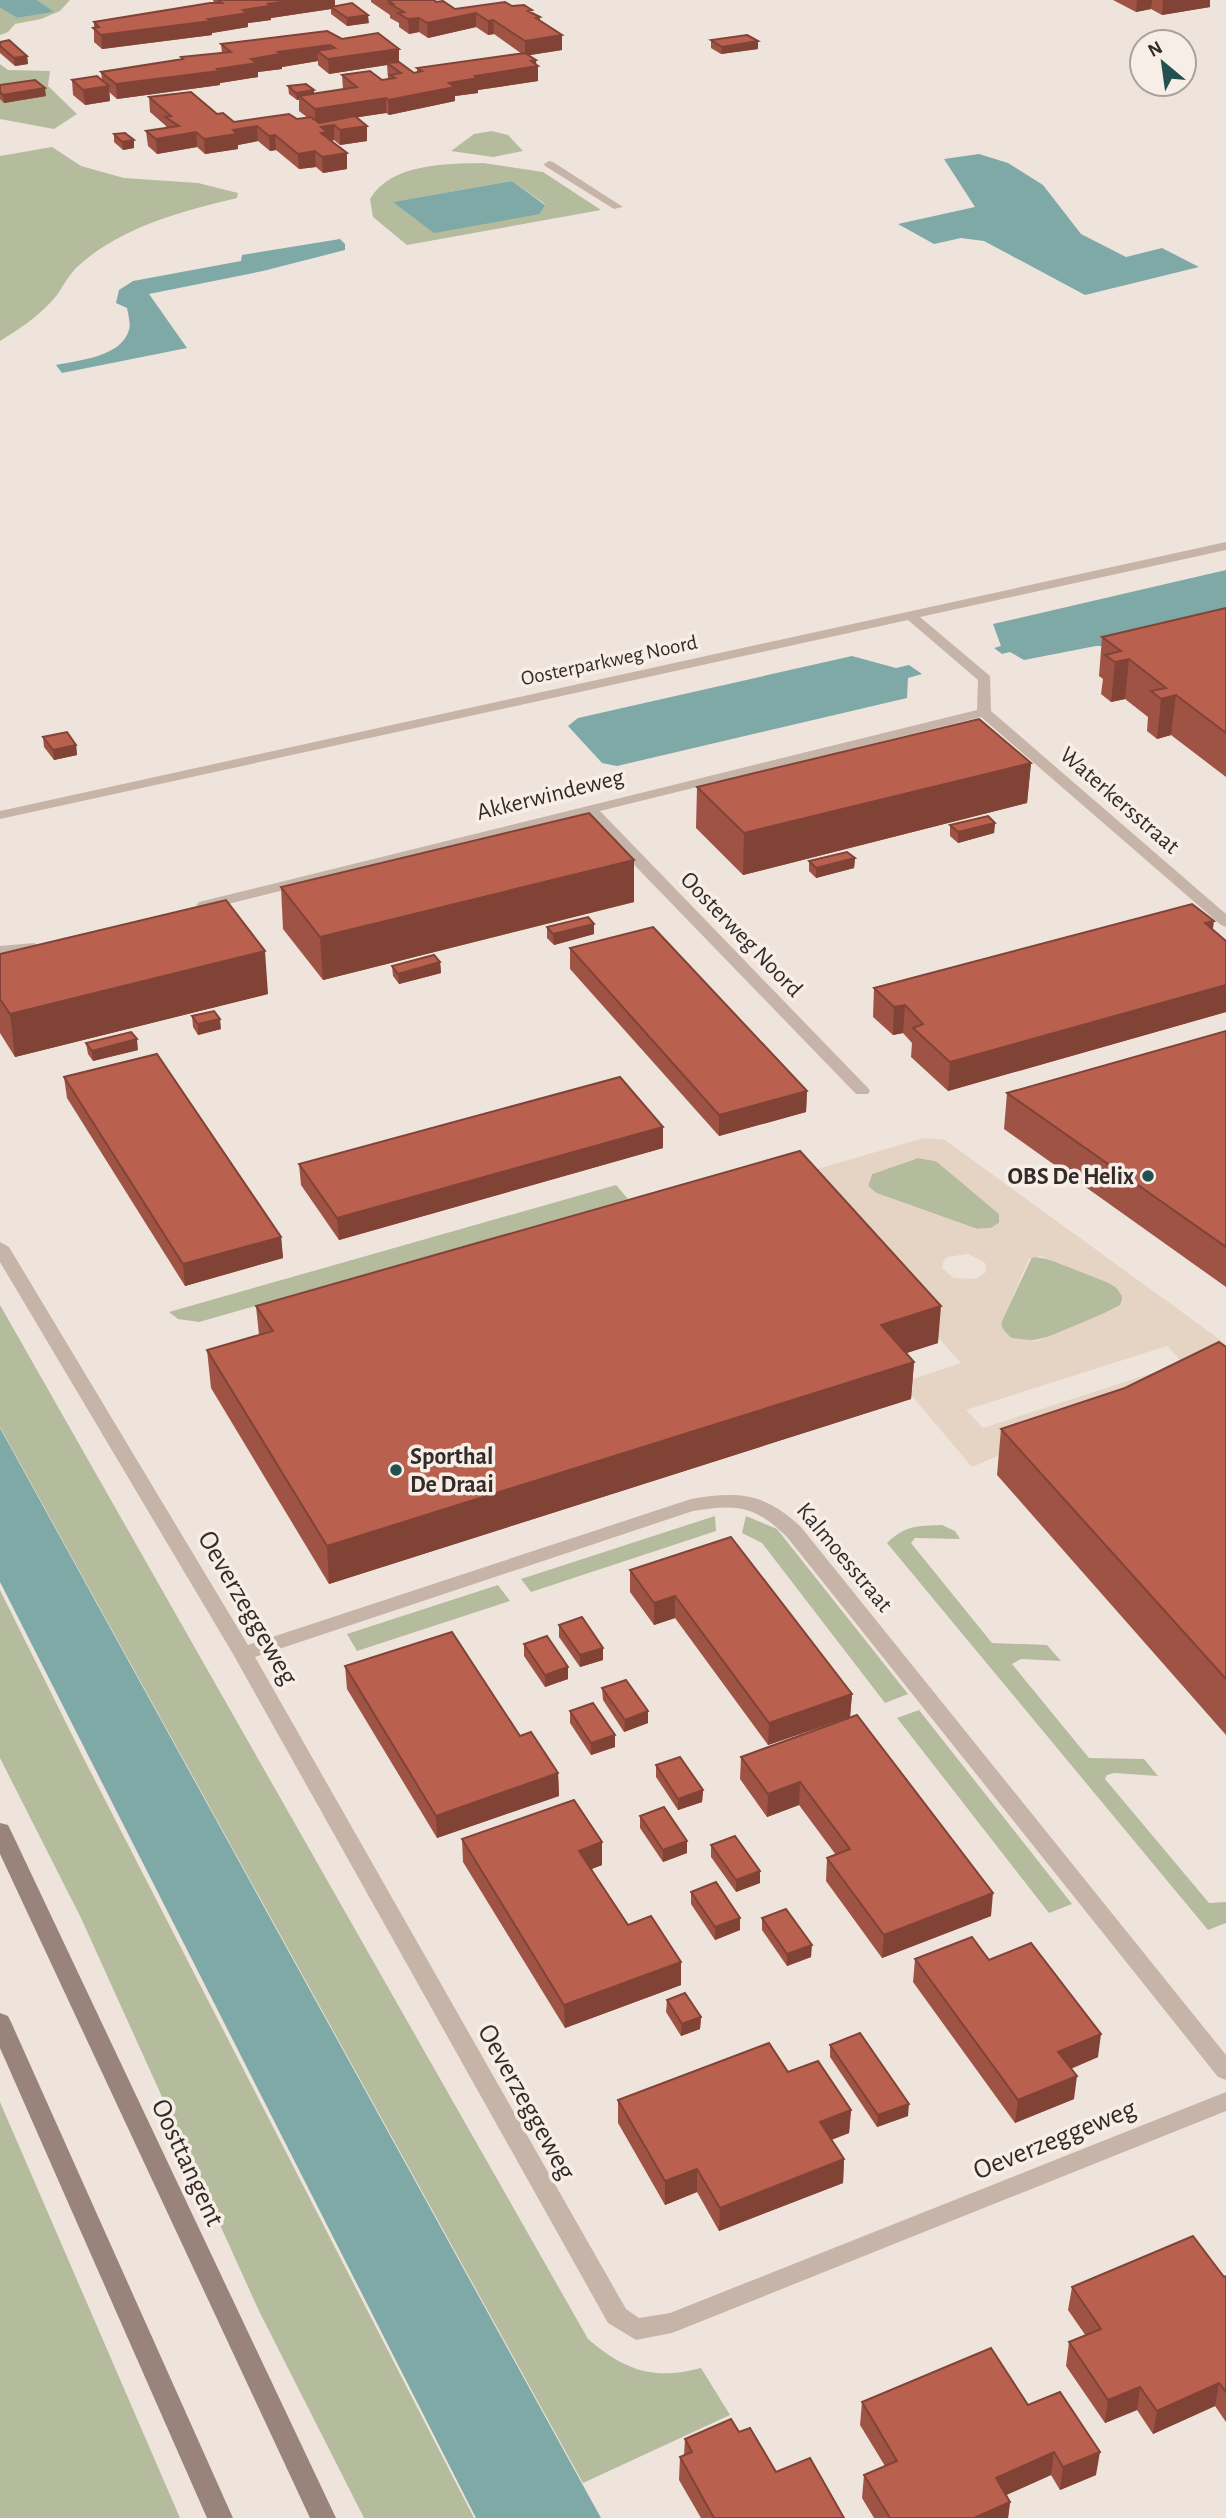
<svg xmlns="http://www.w3.org/2000/svg" width="1226" height="2518" font-family="'Alegreya Sans',sans-serif">
	<style>
		.green { fill: #b4bc9d; fill-rule: evenodd }
		.plaza { fill: #e5d4c4; fill-rule: evenodd }
		.water { fill: #7ea9a7 }
		.lines { fill: none; stroke-linecap: round; stroke-linejoin: round }
		.street { fill: #c6b4a9; fill-rule: evenodd }
		.secondary { fill: #99837b; fill-rule: evenodd }
		.wall { fill: #9f5344 }
		.shaded-wall { fill: #824337 }
		.building { fill: #b9604f; stroke: #824337; stroke-width: 2 }
		.poi-dot { fill: #225150; stroke: #f7efe7; stroke-width: 2.5 }
		.labels { text-anchor: middle; stroke-width: 7; stroke-linejoin: round; paint-order: stroke }
		.far-street-label { font-size: 21px; fill: #342b28; stroke: #f7efe7 }
		.street-label { font-size: 24px; fill: #342b28; stroke: #f7efe7 }
		.poi-label { font-size: 24px; font-weight: bold; fill: #342b28; stroke: #f7efe7; text-anchor: end }
		.near-street-label { font-size: 28px; fill: #342b28; stroke: #f7efe7 }
	</style>
	<rect width="100%" height="100%" fill="#efe4dc"/>
	<g class="green">
		<polygon points="37,0 70,0 60,11 41,19 15,24 8,32 0,35 0,8 17,18 53,12"/>
		<polygon points="0,64 8,70 50,71 48,86 77,114 54,129 0,119"/>
		<polygon points="492,131 508,135 523,151 493,157 451,151 474,134"/>
		<path d="M52 147 81 166 124 178 198 183 238 193 237 198C182 211 118 228 76 268 66 278 61 292 51 302 36 318 18 330 0 341V156Z"/>
		<path d="M483 163 543 172 601 210 407 245 373 217 370 199C391 163 446 164 483 163ZM512 181 545 204 540 214 394 202Z"/>
		<polygon points="918,1158 936,1161 1000,1214 999,1223 991,1228 977,1229 876,1193 868,1186 872,1174"/>
		<polygon points="616,1185 628,1199 199,1322 178,1319 169,1312"/>
		<path d="M1032 1257C1047 1256 1111 1279 1120 1291 1124 1297 1123 1301 1119 1306 1097 1316 1009 1367 1001 1323Z"/>
		<path d="M0 1305 588 2339C624 2370 654 2381 701 2368L730 2415 583 2483 0 1427Z"/>
		<polygon points="715,1516 716,1531 531,1592 521,1579"/>
		<polygon points="746,1516 777,1529 908,1694 885,1703 762,1543 742,1533"/>
		<path d="M942 1525 955 1531 960 1539 915 1538 911 1543 992 1643 1047 1645 1061 1661 1021 1659 1012 1664 1089 1758 1144 1759 1158 1776 1114 1773 1107 1775 1105 1779 1209 1903 1226 1902V1923L1208 1930 887 1543C906 1525 916 1526 942 1525Z"/>
		<polygon points="498,1585 510,1601 357,1651 347,1634"/>
		<polygon points="0,1590 83,1757 474,2518 364,2518 259,2311 81,1918 0,1758"/>
		<polygon points="919,1710 1072,1904 1049,1913 897,1718"/>
		<polygon points="0,2102 180,2518 0,2518"/>
	</g>
	<path class="plaza" d="M924 1138 945 1140 1226 1344V1359L972 1467 901 1383 961 1363 793 1176ZM918 1158 936 1161 999 1214V1223L991 1228 977 1229 876 1193 868 1186 872 1174ZM968 1254 985 1263 986 1272 976 1279 954 1278 942 1268 944 1260 948 1257ZM1040 1256 1114 1285 1122 1296 1123 1302 1119 1307 1038 1341 1011 1338 1002 1328 1001 1323 1029 1259ZM1167 1346 1183 1363 983 1428 966 1410Z"/>
	<g class="water">
		<polygon points="0,0 37,0 54,12 17,18 0,8"/>
		<polygon points="979,154 1008,163 1043,185 1081,234 1126,257 1162,248 1199,267 1085,295 984,241 961,238 934,244 898,224 975,207 944,159"/>
		<polygon points="512,181 545,205 540,214 434,233 393,202"/>
		<path d="M340 239 345 244V250L263 271 149 294 187 348 62 373 56 365C80 360 121 357 129 330 131 324 128 314 127 308L116 303 119 290 133 281 241 261 242 255Z"/>
		<polygon points="1226,570 1226,622 1130,646 1096,646 1024,660 1010,652 1002,654 994,648 1001,646 993,624"/>
		<polygon points="852,656 896,668 909,665 922,674 908,678 907,698 617,766 602,763 568,726 578,718"/>
		<polygon points="0,1428 601,2518 476,2518 0,1582"/>
	</g>
	<g class="lines">
		<g class="street">
			<polygon points="549,161 553,162 623,207 614,209 545,166 544,164"/>
			<polygon points="1226,542 1226,550 920,617 990,676 991,711 1226,914 1226,927 1221,925 981,717 600,811 868,1088 870,1091 868,1094 856,1094 586,815 204,910 196,905 199,902 977,710 978,680 908,620 0,819 0,811"/>
			<polygon points="34,943 42,948 39,951 0,956 0,946"/>
			<path d="M0 1242 9 1247 248 1645 691 1499C739 1491 765 1493 801 1527L1226 2055V2080L1218 2077 787 1537C754 1505 737 1504 693 1511L255 1657 626 2309 639 2318 670 2313 1226 2092V2111L672 2333 636 2340 608 2323 233 1654 0 1262Z"/>
		</g>
		<g class="secondary">
			<polygon points="0,1823 8,1825 11,1831 336,2518 310,2518 0,1854"/>
			<polygon points="0,2013 8,2016 11,2022 233,2518 207,2518 0,2048"/>
		</g>
	</g>
	<g class="wall">
		<polygon points="213,0 335,0 335,6 369,23 347,26 331,14 331,9 271,18 271,20 248,23 248,27 212,33 212,35 102,49 94,42 94,22 214,3"/>
		<polygon points="371,0 434,0 455,9 512,6 532,13 540,17 540,21 562,50 528,55 536,60 538,81 478,90 478,93 455,96 455,101 389,115 386,113 356,117 367,141 340,145 334,140 331,141 347,169 323,173 316,167 299,169 276,150 270,151 258,141 238,145 238,149 205,154 197,147 157,154 148,146 146,131 166,128 166,126 150,112 149,97 217,114 234,122 297,119 308,118 299,111 299,100 297,100 289,94 288,86 314,90 314,94 343,89 342,75 382,80 389,79 388,78 387,65 329,74 318,65 318,61 282,67 282,69 258,72 258,77 220,83 220,85 117,99 109,92 110,101 85,105 73,95 72,80 102,80 101,72 181,59 181,57 222,53 221,44 342,39 399,62 414,73 417,72 417,68 522,54 494,34 488,35 476,27 428,38 419,32 409,34 399,27 399,23 390,18 390,15 371,2"/>
		<polygon points="1113,0 1210,0 1210,7 1162,15 1151,9 1136,12"/>
		<polygon points="711,40 758,49 721,54 711,48"/>
		<polygon points="0,42 27,56 28,64 15,66 0,53"/>
		<polygon points="0,85 46,96 4,103 0,99"/>
		<polygon points="114,134 134,148 123,150 114,142"/>
		<polygon points="1226,608 1226,777 1171,735 1157,739 1147,731 1148,717 1125,699 1111,702 1101,694 1103,679 1099,676 1102,637"/>
		<polygon points="43,737 76,745 77,755 54,760 44,747"/>
		<polygon points="1031,763 1027,803 743,875 696,828 697,787"/>
		<polygon points="995,823 994,833 958,843 950,836 950,825"/>
		<polygon points="855,858 854,868 816,878 809,871 809,861"/>
		<polygon points="634,860 634,902 323,980 283,929 281,887"/>
		<polygon points="594,924 594,934 554,945 547,938 547,927"/>
		<polygon points="1213,930 1226,941 1226,1012 948,1091 911,1057 912,1043 903,1033 893,1035 873,1017 874,988"/>
		<polygon points="570,948 807,1091 806,1112 719,1136 570,969"/>
		<polygon points="0,954 268,994 15,1057 0,1033"/>
		<polygon points="440,962 441,973 399,984 393,976 392,966"/>
		<polygon points="192,1016 221,1029 198,1035 193,1027"/>
		<polygon points="1226,1031 1226,1287 1004,1129 1007,1093"/>
		<polygon points="86,1043 138,1050 93,1061 88,1054"/>
		<polygon points="64,1077 281,1237 283,1258 185,1286 67,1098"/>
		<polygon points="663,1148 339,1240 301,1185 299,1164"/>
		<polygon points="256,1306 938,1343 906,1353 914,1362 911,1399 329,1584 211,1388 207,1350 259,1335"/>
		<polygon points="1226,1347 1226,1735 997,1475 1001,1429 1125,1388"/>
		<polygon points="630,1570 852,1694 850,1717 768,1745 675,1618 654,1625 630,1592"/>
		<polygon points="559,1625 603,1648 603,1660 580,1667 559,1637"/>
		<polygon points="524,1644 568,1679 545,1687 524,1656"/>
		<polygon points="345,1666 520,1736 558,1773 559,1796 437,1838 347,1689"/>
		<polygon points="602,1688 648,1711 648,1723 624,1732 603,1700"/>
		<polygon points="570,1711 615,1747 591,1755 570,1723"/>
		<polygon points="857,1715 991,1916 882,1958 826,1881 827,1858 836,1855 799,1805 767,1817 740,1779 741,1757"/>
		<polygon points="656,1765 703,1790 702,1802 678,1810 656,1777"/>
		<polygon points="640,1816 687,1853 663,1862 640,1828"/>
		<polygon points="462,1839 602,1842 602,1865 591,1869 628,1925 681,1985 565,2028 463,1862"/>
		<polygon points="711,1845 760,1871 760,1883 736,1892 711,1857"/>
		<polygon points="691,1892 740,1918 740,1930 715,1940 691,1904"/>
		<polygon points="762,1918 811,1957 787,1966 762,1930"/>
		<polygon points="915,1959 989,1960 1098,2057 1071,2069 1074,2099 1015,2123 913,1982"/>
		<polygon points="667,2000 701,2017 700,2029 681,2036 666,2012"/>
		<polygon points="830,2045 908,2116 877,2127 830,2057"/>
		<polygon points="788,2072 851,2110 849,2133 831,2140 844,2159 843,2183 719,2231 697,2192 665,2205 618,2123 618,2100"/>
		<polygon points="1226,2276 1226,2422 1215,2406 1153,2434 1137,2410 1105,2423 1066,2366 1069,2342 1086,2336 1068,2310 1072,2287"/>
		<polygon points="862,2402 1028,2405 1096,2475 1060,2490 1051,2475 1006,2495 1010,2502 1008,2518 874,2518 862,2498 864,2475 885,2466 860,2425"/>
		<polygon points="739,2432 776,2472 844,2518 701,2518 679,2480 680,2457 684,2455 685,2439"/>
	</g>
	<g class="shaded-wall">
		<polygon points="294,0 335,0 335,8 331,7 331,9 271,18 271,20 248,23 248,27 212,33 212,35 102,49 101,35 208,19 268,4"/>
		<polygon points="1137,0 1152,0 1151,9 1136,12"/>
		<polygon points="1163,0 1210,0 1210,7 1162,15"/>
		<polygon points="476,13 476,27 428,38 427,23"/>
		<polygon points="368,15 369,23 347,26 347,18"/>
		<polygon points="419,18 419,32 409,34 408,19"/>
		<polygon points="493,20 494,34 488,35 488,21"/>
		<polygon points="562,35 562,50 525,56 525,41"/>
		<polygon points="758,41 758,49 721,54 722,47"/>
		<polygon points="330,45 330,59 399,49 399,63 387,63 387,65 329,74 328,59 317,51 318,61 282,67 282,69 258,72 258,77 220,83 220,85 117,99 116,84 217,69 278,52"/>
		<polygon points="27,56 28,64 15,66 14,58"/>
		<polygon points="536,60 536,66 538,66 538,81 478,90 478,93 455,96 455,101 389,115 388,100 449,83"/>
		<polygon points="109,86 110,101 85,105 83,90"/>
		<polygon points="45,88 46,96 4,103 3,95"/>
		<polygon points="314,90 314,98 299,96 299,100 297,100 296,93"/>
		<polygon points="386,98 386,113 315,124 315,109"/>
		<polygon points="334,125 334,140 322,143 321,127"/>
		<polygon points="257,126 258,141 238,145 238,149 205,154 204,139 233,130"/>
		<polygon points="367,126 367,141 340,145 340,130"/>
		<polygon points="196,132 197,147 157,154 156,139"/>
		<polygon points="275,135 276,150 270,151 269,136"/>
		<polygon points="134,140 134,148 123,150 122,142"/>
		<polygon points="315,151 316,167 299,169 298,154"/>
		<polygon points="347,153 347,169 323,173 322,157"/>
		<polygon points="1129,659 1125,699 1111,702 1115,662"/>
		<polygon points="1176,695 1171,735 1157,739 1161,699"/>
		<polygon points="76,745 77,755 54,760 53,750"/>
		<polygon points="1031,763 1027,803 743,875 744,833"/>
		<polygon points="995,823 994,833 958,843 958,832"/>
		<polygon points="855,858 854,868 816,878 816,868"/>
		<polygon points="634,860 634,902 323,980 320,937"/>
		<polygon points="1214,921 1210,949 1205,923"/>
		<polygon points="594,924 594,934 554,945 553,934"/>
		<polygon points="265,951 268,994 15,1057 10,1014"/>
		<polygon points="440,962 441,973 399,984 398,974"/>
		<polygon points="1226,985 1226,1012 948,1091 950,1062"/>
		<polygon points="905,1005 903,1033 893,1035 894,1007"/>
		<polygon points="220,1019 221,1029 198,1035 198,1024"/>
		<polygon points="137,1039 138,1050 93,1061 92,1051"/>
		<polygon points="807,1091 806,1112 719,1136 719,1115"/>
		<polygon points="663,1127 663,1148 339,1240 337,1218"/>
		<polygon points="281,1237 283,1258 185,1286 183,1264"/>
		<polygon points="941,1306 938,1343 879,1362 881,1325"/>
		<polygon points="914,1362 911,1399 329,1584 327,1546"/>
		<polygon points="675,1596 675,1618 654,1625 654,1603"/>
		<polygon points="603,1648 603,1660 580,1667 580,1655"/>
		<polygon points="568,1667 568,1679 545,1687 545,1675"/>
		<polygon points="852,1694 850,1717 768,1745 769,1723"/>
		<polygon points="648,1711 648,1723 624,1732 625,1720"/>
		<polygon points="615,1735 615,1747 591,1755 591,1743"/>
		<polygon points="558,1773 559,1796 437,1838 436,1816"/>
		<polygon points="800,1782 799,1805 767,1817 768,1794"/>
		<polygon points="703,1790 702,1802 678,1810 678,1799"/>
		<polygon points="687,1841 687,1853 663,1862 663,1850"/>
		<polygon points="602,1842 602,1865 579,1874 579,1851"/>
		<polygon points="760,1871 760,1883 736,1892 736,1880"/>
		<polygon points="993,1893 991,1916 882,1958 884,1935"/>
		<polygon points="740,1918 740,1930 715,1940 715,1927"/>
		<polygon points="812,1945 811,1957 787,1966 787,1954"/>
		<polygon points="681,1962 681,1985 565,2028 564,2005"/>
		<polygon points="701,2017 700,2029 681,2036 682,2024"/>
		<polygon points="1101,2034 1098,2057 1055,2075 1058,2052"/>
		<polygon points="1077,2076 1074,2099 1015,2123 1018,2100"/>
		<polygon points="909,2104 908,2116 877,2127 878,2115"/>
		<polygon points="851,2110 849,2133 818,2145 820,2122"/>
		<polygon points="844,2159 843,2183 719,2231 720,2208"/>
		<polygon points="697,2169 697,2192 665,2205 665,2181"/>
		<polygon points="1219,2383 1215,2406 1153,2434 1157,2411"/>
		<polygon points="1140,2387 1137,2410 1105,2423 1108,2400"/>
		<polygon points="1054,2452 1051,2475 993,2501 996,2478"/>
		<polygon points="1100,2452 1096,2475 1060,2490 1063,2467"/>
		<polygon points="1010,2502 1008,2518 974,2518"/>
	</g>
	<g class="building">
		<polygon points="218,0 294,0 268,4 270,6 243,10 248,13 208,19 211,21 101,35 93,28 99,27 94,22 210,3 222,3"/>
		<polygon points="388,0 434,0 436,2 443,1 455,9 505,2 512,6 524,5 532,10 528,11 540,17 536,18 562,35 525,41 493,20 488,21 476,13 427,23 419,18 408,19 398,13 404,12 390,4 393,4"/>
		<polygon points="352,3 368,15 347,18 331,7"/>
		<polygon points="327,31 342,39 378,33 399,49 328,59 317,51 335,48 330,45 278,52 281,54 251,59 257,63 217,69 219,71 116,84 101,72 183,59 181,57 231,52 221,44"/>
		<polygon points="747,35 758,41 722,47 711,40"/>
		<polygon points="9,40 27,56 14,58 0,46 0,42"/>
		<polygon points="525,53 536,60 531,61 538,66 475,76 478,78 449,83 455,87 388,100 386,98 315,109 299,96 357,87 342,75 370,71 382,80 395,78 390,75 401,73 387,63 399,62 414,73 422,71 417,68"/>
		<polygon points="97,76 109,86 83,90 72,80"/>
		<polygon points="35,80 45,88 3,95 0,92 0,85"/>
		<polygon points="306,84 314,90 296,93 288,86"/>
		<polygon points="191,92 217,114 223,113 234,122 289,114 297,119 311,117 319,123 355,116 367,126 340,130 334,125 321,127 327,132 321,133 347,153 322,157 315,151 298,154 275,135 269,136 257,126 233,130 237,134 204,139 196,132 156,139 146,131 179,126 165,117 171,116 149,97"/>
		<polygon points="125,133 134,140 122,142 114,134"/>
		<polygon points="1226,608 1226,733 1176,695 1161,699 1151,691 1166,688 1129,659 1115,662 1105,655 1121,651 1102,637"/>
		<polygon points="979,719 1031,763 744,833 697,787"/>
		<polygon points="67,732 76,745 53,750 43,737"/>
		<polygon points="589,813 634,860 320,937 281,887"/>
		<polygon points="988,816 995,823 958,832 950,825"/>
		<polygon points="847,852 855,858 816,868 809,861"/>
		<polygon points="226,900 265,951 10,1014 0,999 0,954"/>
		<polygon points="1192,904 1214,921 1205,923 1226,941 1226,985 950,1062 913,1028 923,1024 905,1005 894,1007 874,988"/>
		<polygon points="588,917 594,924 553,934 547,927"/>
		<polygon points="653,927 807,1091 719,1115 570,948"/>
		<polygon points="434,955 440,962 398,974 392,966"/>
		<polygon points="214,1011 220,1019 198,1024 192,1016"/>
		<polygon points="1226,1031 1226,1247 1007,1093"/>
		<polygon points="131,1032 137,1039 92,1051 86,1043"/>
		<polygon points="157,1054 281,1237 183,1264 64,1077"/>
		<polygon points="620,1077 663,1127 337,1218 299,1164"/>
		<polygon points="800,1151 941,1306 881,1325 914,1362 327,1546 207,1350 273,1331 256,1306"/>
		<polygon points="1219,1342 1226,1347 1226,1679 1001,1429 1125,1388"/>
		<polygon points="731,1537 852,1694 769,1723 675,1596 654,1603 630,1570"/>
		<polygon points="582,1617 603,1648 580,1655 559,1625"/>
		<polygon points="452,1632 520,1736 531,1732 558,1773 436,1816 345,1666"/>
		<polygon points="547,1636 568,1667 545,1675 524,1644"/>
		<polygon points="626,1680 648,1711 625,1720 602,1688"/>
		<polygon points="593,1703 615,1735 591,1743 570,1711"/>
		<polygon points="857,1715 993,1893 884,1935 827,1858 850,1849 800,1782 768,1794 741,1757"/>
		<polygon points="680,1757 703,1790 678,1799 656,1765"/>
		<polygon points="574,1800 602,1842 579,1851 628,1925 651,1916 681,1962 564,2005 462,1839"/>
		<polygon points="664,1807 687,1841 663,1850 640,1816"/>
		<polygon points="735,1836 760,1871 736,1880 711,1845"/>
		<polygon points="716,1882 740,1918 715,1927 691,1892"/>
		<polygon points="786,1909 812,1945 787,1954 762,1918"/>
		<polygon points="972,1937 989,1960 1031,1943 1101,2034 1058,2052 1077,2076 1018,2100 915,1959"/>
		<polygon points="685,1993 701,2017 682,2024 667,2000"/>
		<polygon points="860,2033 909,2104 878,2115 830,2045"/>
		<polygon points="769,2043 788,2072 818,2061 851,2110 820,2122 844,2159 720,2208 697,2169 665,2181 618,2100"/>
		<polygon points="1193,2236 1224,2277 1226,2276 1226,2392 1219,2383 1157,2411 1140,2387 1108,2400 1069,2342 1101,2329 1072,2287"/>
		<polygon points="991,2348 1028,2405 1060,2392 1100,2452 1063,2467 1054,2452 996,2478 1010,2502 974,2518 890,2518 864,2475 897,2461 862,2402"/>
		<polygon points="731,2419 739,2432 750,2428 776,2472 810,2458 844,2518 714,2518 680,2457 692,2452 685,2439"/>
	</g>
	<g class="poi-dot">
		<circle cx="1148" cy="1176" r="7"/>
		<circle cx="396" cy="1470" r="7"/>
	</g>
	<g class="labels">
		<g class="far-street-label">
			<text transform="translate(609 660) rotate(-12)" y="7">Oosterparkweg Noord</text>
		</g>
		<g class="street-label">
			<text transform="translate(550 794) rotate(-14)" y="8">Akkerwindeweg</text>
			<text transform="translate(1120 800) rotate(41)" y="8">Waterkersstraat</text>
			<text transform="translate(742 934) rotate(46)" y="8">Oosterweg Noord</text>
			<text transform="translate(845 1557) rotate(50)" y="8">Kalmoesstraat</text>
		</g>
		<g class="poi-label">
			<text x="1134" y="1184">OBS De Helix</text>
			<text x="410" y="1464" text-anchor="start">Sporthal<tspan x="410" dy="28">De Draai</tspan></text>
		</g>
		<g class="near-street-label">
			<text transform="translate(249 1607) rotate(60)" y="10">Oeverzeggeweg</text>
			<text transform="translate(528 2101) rotate(61)" y="10">Oeverzeggeweg</text>
			<text transform="translate(1054 2138) rotate(-22)" y="10">Oeverzeggeweg</text>
			<text transform="translate(189 2162) rotate(65)" y="10">Oosttangent</text>
		</g>
	</g>
	<g transform="translate(1163 63) rotate(331)"><circle r="33" fill="#f7efe7" stroke="#a9a19b" stroke-width="2"/>
	<path d="M0-5L12 26L0 18L-12 26Z" fill="#225150"/>
	<text y="-10" font-size="19" font-weight="bold" text-anchor="middle" fill="#342b28">N</text>
	</g>
</svg>
